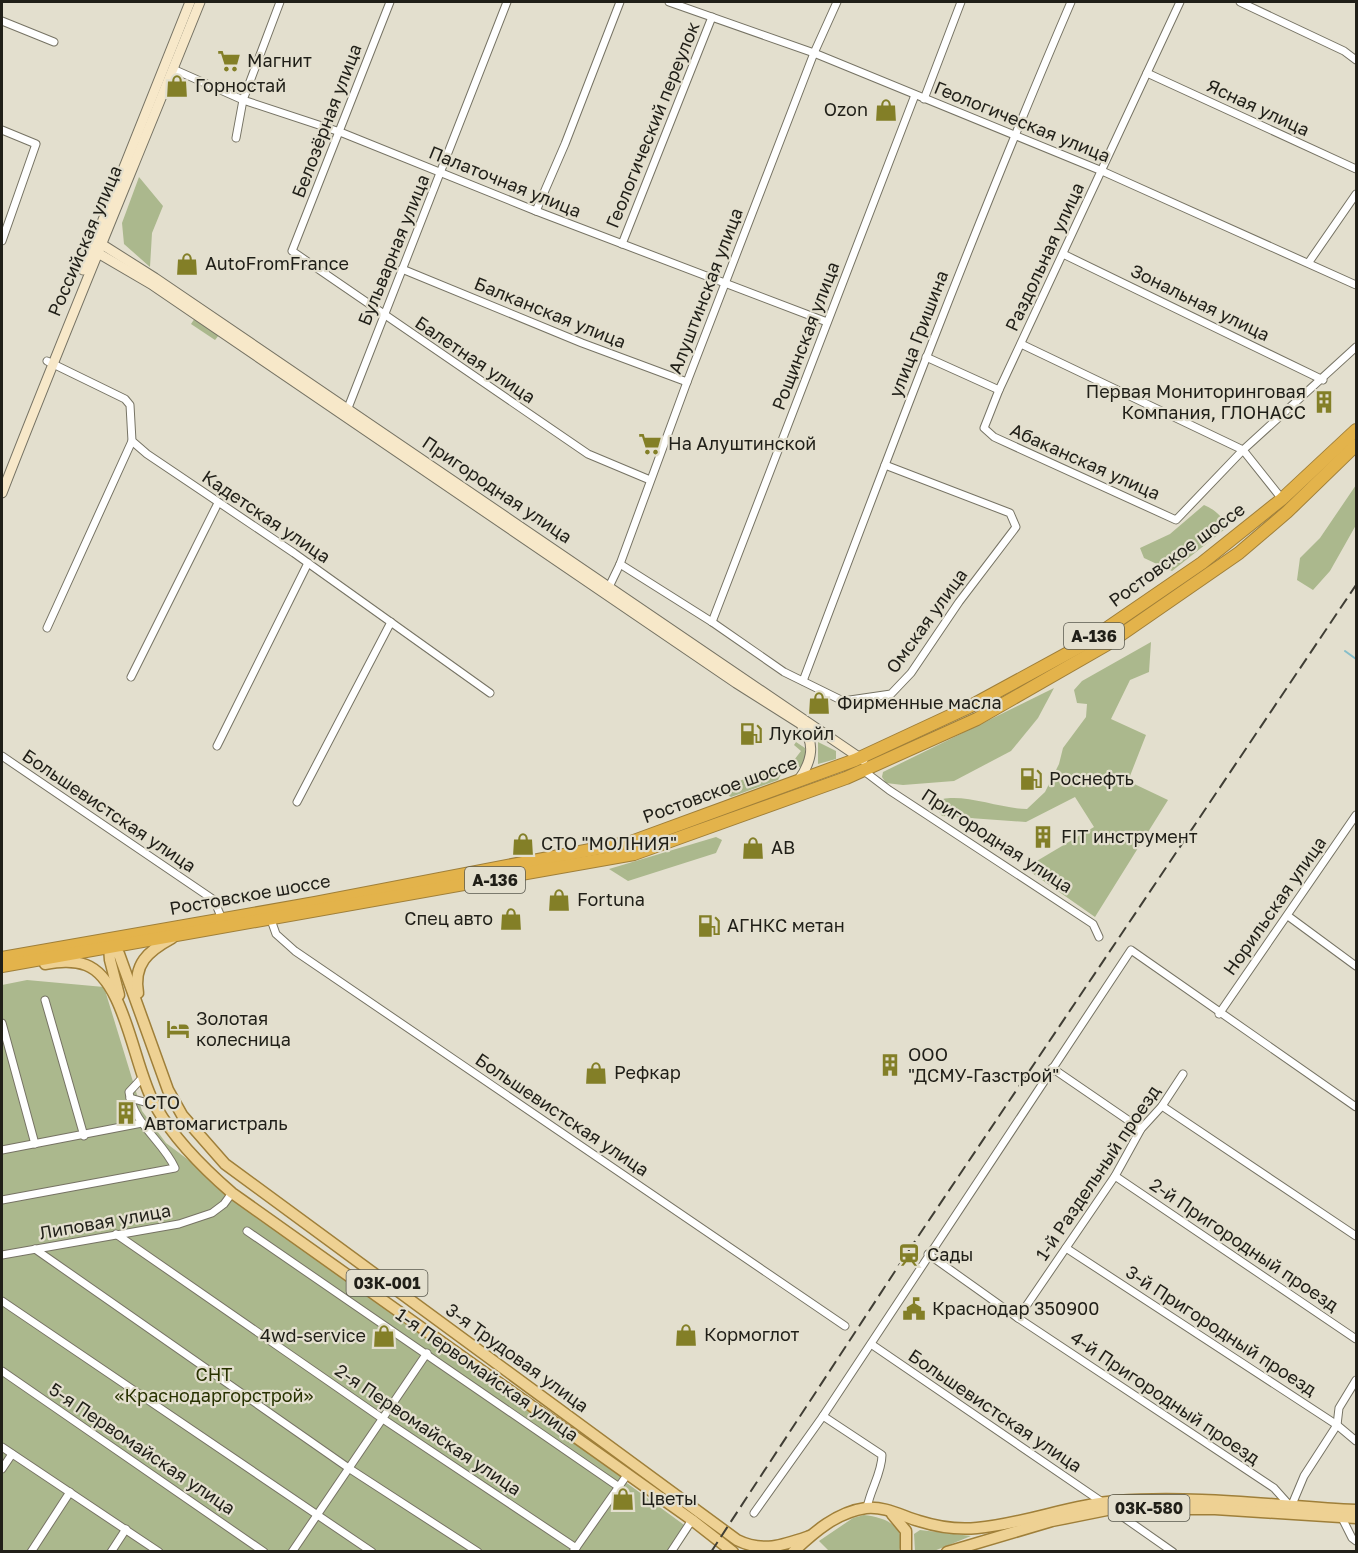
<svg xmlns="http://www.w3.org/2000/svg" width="1358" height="1553" font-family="'Golos Text',sans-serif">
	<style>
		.green { fill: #abb88d }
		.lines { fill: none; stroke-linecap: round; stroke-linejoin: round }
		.stream { stroke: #85beca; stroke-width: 2 }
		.street-casing { stroke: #767364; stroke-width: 9 }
		.secondary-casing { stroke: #767364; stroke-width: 11 }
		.primary-casing { stroke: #9f7f39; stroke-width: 13 }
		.highway-casing { stroke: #9f7f39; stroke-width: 14 }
		.street { stroke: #fff; stroke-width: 7 }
		.secondary { stroke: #f7e8c9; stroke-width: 9 }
		.primary { stroke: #eed193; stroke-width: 10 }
		.highway { stroke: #e3b34b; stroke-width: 12 }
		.rail { stroke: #403e35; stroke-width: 2; stroke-dasharray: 12 6; stroke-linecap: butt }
		.labels { text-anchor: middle; stroke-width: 4.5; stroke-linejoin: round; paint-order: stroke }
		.shield { fill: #e3dfce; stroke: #5a594f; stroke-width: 1.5 }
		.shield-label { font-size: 16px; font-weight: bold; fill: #201f18 }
		.poi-label { font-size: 18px; fill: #201f18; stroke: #e3dfce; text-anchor: start }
		.street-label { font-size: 18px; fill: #201f18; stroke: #e3dfce }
		.park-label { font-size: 18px; fill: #283200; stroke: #e3dfce }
	</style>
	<rect width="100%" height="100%" fill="#e3dfce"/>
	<g class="green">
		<polygon points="139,177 163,206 152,233 150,267 124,244 122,223"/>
		<polygon points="195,318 219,335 215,340 191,324"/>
		<polygon points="1356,485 1356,525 1330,571 1313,590 1297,580 1300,558 1320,538"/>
		<path d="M1204 505C1215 510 1225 517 1225 529L1172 571 1144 558 1140 548 1170 534Z"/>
		<path d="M1151 642 1149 672 1130 680 1111 719 1146 735 1128 781 1168 800 1095 917 1025 868 1094 827 1075 797 1026 822 942 816 933 803C954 789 999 809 1027 809L1045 792 1059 764 1063 748 1086 717 1087 704 1077 703 1074 690 1082 681Z"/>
		<polygon points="1054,688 1038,718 1011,751 954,781 903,785 886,783 882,777 883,772"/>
		<polygon points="796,742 805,748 806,766 800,767 791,764 801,751 794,745"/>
		<polygon points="818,742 836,751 836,759 818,764"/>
		<polygon points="777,768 782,773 778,780 731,797 724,793 727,785"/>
		<polygon points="716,837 722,840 716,853 628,881 609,869"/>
		<polygon points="27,980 104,987 142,1111 166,1143 232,1193 627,1475 624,1481 691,1530 676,1552 2,1552 2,985"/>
		<path d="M864 1515C884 1517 908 1526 899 1551H829L819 1541 853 1518Z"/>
		<polygon points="920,1530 971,1536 934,1551 915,1551 914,1534"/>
	</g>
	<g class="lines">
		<polyline class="stream" points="1345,651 1356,659"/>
		<g class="street-casing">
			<g id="street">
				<polyline points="390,2 292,251 588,454 650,480"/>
				<polyline points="669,2 814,53 1102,171 1356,285"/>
				<polyline points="1180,2 999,390 984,428 994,437 1176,520 1243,450 1356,347"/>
				<polyline points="1240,2 1344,51 1356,60"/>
				<polyline points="2,21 54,42"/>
				<polyline points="173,69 243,100 340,132 536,211 827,322"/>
				<polyline points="1147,73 1356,169"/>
				<polyline points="924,99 961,2"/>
				<polyline points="2,130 36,144 2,241"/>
				<polyline points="236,138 243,100 280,2"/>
				<polyline points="536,211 565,144 620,2"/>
				<polyline points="622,244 712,17"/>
				<polyline points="1063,254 1323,380"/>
				<polyline points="1309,262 1356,194"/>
				<polyline points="402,269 582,343 687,382"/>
				<polyline points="1021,344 1243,450 1282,499"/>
				<polyline points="926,357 999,390"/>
				<polyline points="47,361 125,399 130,405 132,441 147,454 294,553 490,693"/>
				<polyline points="346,413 507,2"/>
				<polyline points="620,564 712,622 784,672 843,701 891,694 911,673 959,602 1016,527 1010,513 885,465"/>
				<polyline points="607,591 620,564 687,382 814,53 837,2"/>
				<polyline points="712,622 915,95"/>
				<polyline points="47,628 132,441"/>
				<polyline points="131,677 218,503"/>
				<path d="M803 681C889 453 975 226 1071 2"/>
				<polyline points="217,746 308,563"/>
				<polyline points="2,756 214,900 222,919"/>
				<polyline points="864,771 889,790 1093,924 1099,937"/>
				<polyline points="297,802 391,622"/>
				<polyline points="1288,916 1356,966"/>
				<polyline points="270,917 276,934 295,951 845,1326"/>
				<polyline points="45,1000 84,1136"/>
				<polyline points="1219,1014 1356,815"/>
				<polyline points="2,1023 35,1144"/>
				<polyline points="1052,1068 1141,1129"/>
				<polyline points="130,1098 155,1105"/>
				<polyline points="1162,1106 1356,1236"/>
				<polyline points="2,1150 142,1123"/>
				<polyline points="1115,1176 1356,1339"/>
				<path d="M2 1200 175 1168C163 1141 133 1124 129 1092L143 1077"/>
				<polyline points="247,1231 619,1487"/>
				<polyline points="116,1234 383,1419 576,1548"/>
				<polyline points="1066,1248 1337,1425 1356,1441"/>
				<polyline points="35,1249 350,1469 478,1552"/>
				<polyline points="928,1254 1018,1318 1274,1488 1291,1507 1304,1476 1337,1425 1339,1408 1356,1380"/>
				<polyline points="2,1255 179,1224 212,1213 224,1204 232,1193"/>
				<polyline points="2,1301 372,1552"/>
				<polyline points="1018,1318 1115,1176 1141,1129 1162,1106 1183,1074"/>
				<polyline points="871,1344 1102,1502"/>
				<polyline points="2,1371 264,1552"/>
				<path d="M823 1416 882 1455C882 1473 870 1490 867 1508"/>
				<polyline points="2,1447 159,1552"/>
				<polyline points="2,1469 12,1454"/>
				<polyline points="1123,1508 1123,1517 1173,1552"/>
				<polyline points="754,1513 823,1416 1131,950 1356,1107"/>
				<polyline points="1341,1516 1352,1538 1356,1541"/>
				<polyline points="31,1552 70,1492"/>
				<polyline points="111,1552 126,1529"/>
				<polyline points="292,1552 427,1353"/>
				<polyline points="573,1552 627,1475"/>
				<polyline points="671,1552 692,1520"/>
			</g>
		</g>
		<g class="secondary-casing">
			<g id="secondary">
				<polyline points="95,240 155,278 863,760"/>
				<polyline points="91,249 151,284 736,683 815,733"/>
				<polyline points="83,270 190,2"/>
				<path d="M2 493C66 328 134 166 200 2"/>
				<path d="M798 781C809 766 818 744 802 729"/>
			</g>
		</g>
		<g class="primary-casing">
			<g id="primary">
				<path d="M107 946 119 954 168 1090 182 1115 225 1164 737 1540C763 1553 784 1545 810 1536"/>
				<polyline points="109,947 110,960 119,995"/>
				<path d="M45 964C58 962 72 960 86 965 126 980 134 1071 156 1107 175 1140 203 1168 232 1193L692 1520 733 1552"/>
				<path d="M138 993C133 964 148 951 172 938"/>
				<polyline points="892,1514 906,1531 906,1552"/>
				<path d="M793 1552C814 1532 837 1512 866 1508 885 1506 902 1516 919 1521 938 1527 957 1530 977 1528 1024 1524 1069 1505 1116 1501 1196 1495 1277 1506 1356 1510"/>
				<polyline points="947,1552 1052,1521 1112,1509 1215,1509 1356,1518"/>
			</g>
		</g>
		<g class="highway-casing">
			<g id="highway">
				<polyline points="2,958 315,903 631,842 855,760 969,707 1081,646 1202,563 1282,499 1356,430"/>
				<polyline points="2,966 634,854 846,778 977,719 1106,645 1239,553 1287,512 1356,445"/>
			</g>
		</g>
		<use href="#street" class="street"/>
		<use href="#secondary" class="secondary"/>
		<use href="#primary" class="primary"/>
		<use href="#highway" class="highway"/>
		<polyline class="rail" points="711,1552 907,1253 1356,585"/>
	</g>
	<defs>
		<g id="supermarket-bare" transform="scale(1.8)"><path d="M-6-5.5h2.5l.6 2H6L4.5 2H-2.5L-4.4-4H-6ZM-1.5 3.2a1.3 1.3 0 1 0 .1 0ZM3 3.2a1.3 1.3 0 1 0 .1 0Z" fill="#837f27" stroke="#e3dfce" stroke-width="2.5" paint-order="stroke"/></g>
		<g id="shop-bare" transform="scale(1.8)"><path d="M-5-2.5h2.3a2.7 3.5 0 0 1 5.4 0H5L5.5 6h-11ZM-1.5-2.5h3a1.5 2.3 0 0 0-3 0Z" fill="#837f27" stroke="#e3dfce" stroke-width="2.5" paint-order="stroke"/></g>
		<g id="building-bare" transform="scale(1.8)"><path d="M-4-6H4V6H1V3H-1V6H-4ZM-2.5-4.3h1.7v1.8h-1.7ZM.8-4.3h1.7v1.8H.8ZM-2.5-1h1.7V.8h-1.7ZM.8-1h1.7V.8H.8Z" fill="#837f27" stroke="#e3dfce" stroke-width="2.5" paint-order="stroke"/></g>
		<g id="fuel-bare" transform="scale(1.8)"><path d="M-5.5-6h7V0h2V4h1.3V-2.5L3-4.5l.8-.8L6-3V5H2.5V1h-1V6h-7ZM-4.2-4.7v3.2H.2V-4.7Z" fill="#837f27" stroke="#e3dfce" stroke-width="2.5" paint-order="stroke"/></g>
		<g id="hotel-bare" transform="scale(1.8)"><path d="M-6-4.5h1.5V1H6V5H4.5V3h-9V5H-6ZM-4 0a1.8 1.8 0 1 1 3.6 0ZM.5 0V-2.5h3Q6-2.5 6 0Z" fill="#837f27" stroke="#e3dfce" stroke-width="2.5" paint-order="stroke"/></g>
		<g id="station-bare" transform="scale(1.8)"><path d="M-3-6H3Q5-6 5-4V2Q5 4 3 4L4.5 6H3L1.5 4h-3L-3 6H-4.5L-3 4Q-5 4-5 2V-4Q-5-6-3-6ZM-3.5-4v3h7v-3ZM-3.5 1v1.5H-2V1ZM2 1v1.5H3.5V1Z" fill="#837f27" stroke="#e3dfce" stroke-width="2.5" paint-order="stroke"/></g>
		<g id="civic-bare" transform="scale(1.8)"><path d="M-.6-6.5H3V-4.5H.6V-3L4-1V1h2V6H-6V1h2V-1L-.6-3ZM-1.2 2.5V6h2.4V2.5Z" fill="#837f27" stroke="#e3dfce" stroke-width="2.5" paint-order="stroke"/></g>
	</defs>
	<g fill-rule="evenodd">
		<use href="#supermarket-bare" x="229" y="61"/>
		<use href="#shop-bare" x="177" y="86"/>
		<use href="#shop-bare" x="886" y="110"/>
		<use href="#shop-bare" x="187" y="264"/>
		<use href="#building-bare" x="1324" y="402"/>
		<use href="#supermarket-bare" x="650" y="444"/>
		<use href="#shop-bare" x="819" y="703"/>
		<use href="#fuel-bare" x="751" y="734"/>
		<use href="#fuel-bare" x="1031" y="779"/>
		<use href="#building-bare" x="1043" y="837"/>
		<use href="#shop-bare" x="523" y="844"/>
		<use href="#shop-bare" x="753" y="848"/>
		<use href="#shop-bare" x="559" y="900"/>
		<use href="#shop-bare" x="511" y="919"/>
		<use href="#fuel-bare" x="709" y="926"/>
		<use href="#hotel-bare" x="178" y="1029"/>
		<use href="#building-bare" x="890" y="1065"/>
		<use href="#shop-bare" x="596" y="1073"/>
		<use href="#building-bare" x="126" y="1113"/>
		<use href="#station-bare" x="909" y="1255"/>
		<use href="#civic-bare" x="914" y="1309"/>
		<use href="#shop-bare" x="686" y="1335"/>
		<use href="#shop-bare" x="384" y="1336"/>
		<use href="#shop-bare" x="623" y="1499"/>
	</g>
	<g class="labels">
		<g class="shield">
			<rect x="1064" y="623" width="60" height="26" rx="4.5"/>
			<rect x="465" y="867" width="60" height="26" rx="4.5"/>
			<rect x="346.5" y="1270" width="81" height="26" rx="4.5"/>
			<rect x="1108.5" y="1495" width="81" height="26" rx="4.5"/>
		</g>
		<g class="shield-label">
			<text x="1094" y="642">А-136</text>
			<text x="495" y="886">А-136</text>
			<text x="387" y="1289">03К-001</text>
			<text x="1149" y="1514">03К-580</text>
		</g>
		<g class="poi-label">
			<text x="247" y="67">Магнит</text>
			<text x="195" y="92">Горностай</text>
			<text x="868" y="116" text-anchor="end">Ozon</text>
			<text x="205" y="270">AutoFromFrance</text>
			<text x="1306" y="398" text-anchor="end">Первая Мониторинговая<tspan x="1306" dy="21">Компания, ГЛОНАСС</tspan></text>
			<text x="668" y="450">На Алуштинской</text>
			<text x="837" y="709">Фирменные масла</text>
			<text x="769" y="740">Лукойл</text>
			<text x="1049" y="785">Роснефть</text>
			<text x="1061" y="843">FIT инструмент</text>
			<text x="541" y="850">СТО "МОЛНИЯ"</text>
			<text x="771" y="854">АВ</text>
			<text x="577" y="906">Fortuna</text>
			<text x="493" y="925" text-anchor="end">Спец авто</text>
			<text x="727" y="932">АГНКС метан</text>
			<text x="196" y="1025">Золотая<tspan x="196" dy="21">колесница</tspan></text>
			<text x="908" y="1061">ООО<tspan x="908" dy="21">"ДСМУ-Газстрой"</tspan></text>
			<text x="614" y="1079">Рефкар</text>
			<text x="144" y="1109">СТО<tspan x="144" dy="21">Автомагистраль</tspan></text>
			<text x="927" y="1261">Сады</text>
			<text x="932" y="1315">Краснодар 350900</text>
			<text x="704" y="1341">Кормоглот</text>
			<text x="366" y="1342" text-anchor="end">4wd-service</text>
			<text x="641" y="1505">Цветы</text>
		</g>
		<g class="street-label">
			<text transform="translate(1258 108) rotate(25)" y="6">Ясная улица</text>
			<text transform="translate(327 121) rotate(-69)" y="6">Белозёрная улица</text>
			<text transform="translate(1022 122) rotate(22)" y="6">Геологическая улица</text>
			<text transform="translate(653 125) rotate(-68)" y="6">Геологический переулок</text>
			<text transform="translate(505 182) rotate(22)" y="6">Палаточная улица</text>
			<text transform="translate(85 241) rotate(-67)" y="6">Российская улица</text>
			<text transform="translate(394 250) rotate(-68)" y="6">Бульварная улица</text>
			<text transform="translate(1045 257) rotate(-65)" y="6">Раздольная улица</text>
			<text transform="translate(706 291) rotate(-69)" y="6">Алуштинская улица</text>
			<text transform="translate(1200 303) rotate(26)" y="6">Зональная улица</text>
			<text transform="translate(550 313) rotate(22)" y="6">Балканская улица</text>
			<text transform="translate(919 334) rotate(-69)" y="6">улица Гришина</text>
			<text transform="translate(806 336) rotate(-69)" y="6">Рощинская улица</text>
			<text transform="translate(475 360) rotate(34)" y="6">Балетная улица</text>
			<text transform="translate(1085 462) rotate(24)" y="6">Абаканская улица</text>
			<text transform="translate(497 490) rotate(34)" y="6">Пригородная улица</text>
			<text transform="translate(266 517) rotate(34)" y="6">Кадетская улица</text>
			<text transform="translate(1177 555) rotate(-36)" y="6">Ростовское шоссе</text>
			<text transform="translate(927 621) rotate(-54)" y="6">Омская улица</text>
			<text transform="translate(720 790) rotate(-20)" y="6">Ростовское шоссе</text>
			<text transform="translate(109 811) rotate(34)" y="6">Большевистская улица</text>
			<text transform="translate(997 841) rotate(33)" y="6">Пригородная улица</text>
			<text transform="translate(250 895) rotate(-10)" y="6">Ростовское шоссе</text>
			<text transform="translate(1275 906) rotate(-55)" y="6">Норильская улица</text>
			<text transform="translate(562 1115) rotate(34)" y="6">Большевистская улица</text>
			<text transform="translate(1098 1173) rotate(-56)" y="6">1-й Раздельный проезд</text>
			<text transform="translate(105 1222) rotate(-10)" y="6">Липовая улица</text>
			<text transform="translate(1244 1245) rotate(34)" y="6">2-й Пригородный проезд</text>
			<text transform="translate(1221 1331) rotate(33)" y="6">3-й Пригородный проезд</text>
			<text transform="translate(517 1358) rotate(36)" y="6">3-я Трудовая улица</text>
			<text transform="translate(487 1375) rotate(35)" y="6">1-я Первомайская улица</text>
			<text transform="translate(1165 1398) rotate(34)" y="6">4-й Пригородный проезд</text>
			<text transform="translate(995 1411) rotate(34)" y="6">Большевистская улица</text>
			<text transform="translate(428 1430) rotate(34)" y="6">2-я Первомайская улица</text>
			<text transform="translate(142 1449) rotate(34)" y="6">5-я Первомайская улица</text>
		</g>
		<g class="park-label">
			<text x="214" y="1381">СНТ<tspan x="214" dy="21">«Краснодаргорстрой»</tspan></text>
		</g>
	</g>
	<rect width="1358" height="1553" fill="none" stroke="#201f18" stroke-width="6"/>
</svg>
